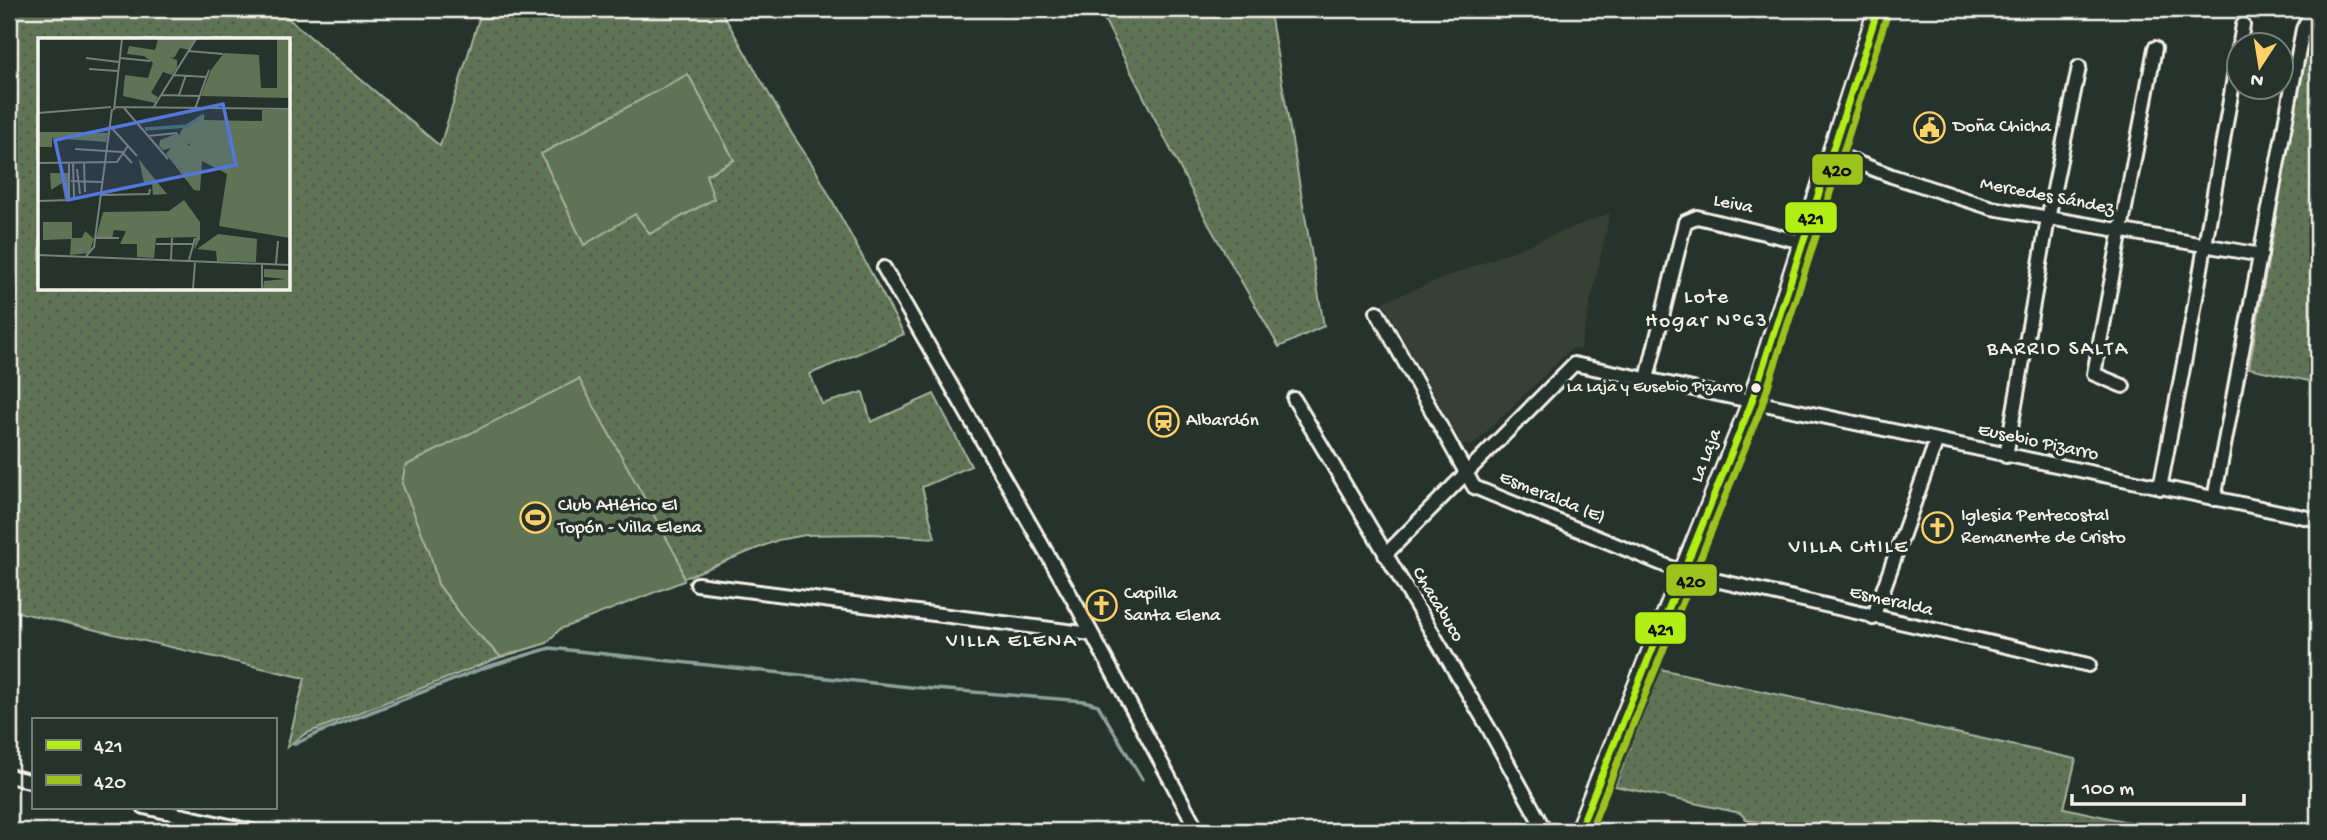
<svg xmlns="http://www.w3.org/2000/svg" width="2327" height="840" font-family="'Gochi Hand',sans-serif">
<defs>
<pattern id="grass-dots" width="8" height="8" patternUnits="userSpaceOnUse" patternTransform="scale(1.75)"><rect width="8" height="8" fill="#5f7355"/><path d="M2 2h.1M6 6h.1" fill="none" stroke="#535b4d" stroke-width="1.8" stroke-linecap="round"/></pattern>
</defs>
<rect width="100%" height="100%" fill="#26332d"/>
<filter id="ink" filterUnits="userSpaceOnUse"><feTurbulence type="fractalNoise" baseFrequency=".0143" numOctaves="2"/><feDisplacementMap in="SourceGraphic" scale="14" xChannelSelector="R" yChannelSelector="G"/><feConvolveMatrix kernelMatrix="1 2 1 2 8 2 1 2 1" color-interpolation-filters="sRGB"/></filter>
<g filter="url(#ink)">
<polygon fill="#384136" points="1610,213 1580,349 1572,348 1472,446 1462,445 1383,302"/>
<g fill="url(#grass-dots)" stroke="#aab29e" stroke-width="2" fill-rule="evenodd">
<path d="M9 9H277L440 146 482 9H720L792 134 814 167 904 334 810 374 822 404 863 392 871 422 934 394 971 466 922 487 935 538 872 534 806 535 778 540 684 578 431 546 438 584 469 625 501 657 305 734 287 747 305 678 9 610ZM40 40H289V289H40ZM688 75 734 160 706 175 650 233 635 214 616 224Z"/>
<polygon points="1099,9 1251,9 1270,13 1324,326 1279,347 1209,225"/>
<polygon points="2318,16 2318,383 2249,368 2307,45 2310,31"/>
<polygon points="1660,669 2076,759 2064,808 2169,831 1801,831 1747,820 1740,813 1615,786"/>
</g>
<g fill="#5f7355" stroke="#aab29e" stroke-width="2">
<polygon points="688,74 734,160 706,175 714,199 650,234 635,214 584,245 541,154"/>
<polygon points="579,379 679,561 684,581 560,629 547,643 501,657 469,625 438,584 429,550 402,484 405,466"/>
</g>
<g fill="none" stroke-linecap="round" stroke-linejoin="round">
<polyline stroke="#8ca19d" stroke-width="3.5" points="295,744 320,732 486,667 550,648 910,687 1084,701 1098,705 1142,779"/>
<defs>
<g id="street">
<polyline points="1832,153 1892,176 1992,208 2261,255"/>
<polyline points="884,268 1078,608 1198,831"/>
<polyline points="1377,312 1474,487 1684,573 2089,665"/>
<polyline points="1647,379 1685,222 1697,217 1802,242"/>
<polyline points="2123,386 2094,374 2155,48"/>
<polyline points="1294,399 1488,727 1545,831"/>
<polyline points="2006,456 2048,219 2079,67"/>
<polyline points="2160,488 2192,321 2243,25"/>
<polyline points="2214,499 2303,29 2313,9"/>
<polyline points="1385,555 1574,364 2318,520"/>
<polyline points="697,584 1091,634"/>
<polyline points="1873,618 1936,442"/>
<polyline points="9,776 33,782"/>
<polyline points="144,807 252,831"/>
</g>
<polyline id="secondary" points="1579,831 1751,404 1878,9"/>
</defs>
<use href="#street" stroke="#f4f1e8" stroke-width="18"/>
<use href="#secondary" stroke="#f4f1e8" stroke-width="23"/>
<use href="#street" stroke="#26332d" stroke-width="12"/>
<use href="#secondary" stroke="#26332d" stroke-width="18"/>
<defs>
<polyline id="bus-1" points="1579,831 1751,404 1878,9"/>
<polyline id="bus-2" points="1590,831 1761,408 1888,12"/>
</defs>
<use href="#bus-1" stroke="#26332d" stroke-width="12"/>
<use href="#bus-2" stroke="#26332d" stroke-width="12"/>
<use href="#bus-1" stroke="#b0ee14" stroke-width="7"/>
<use href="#bus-2" stroke="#9cc31c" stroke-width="7"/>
</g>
</g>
<defs>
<symbol id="civic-ring" viewBox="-11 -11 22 22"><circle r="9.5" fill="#26332d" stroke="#ffd166" stroke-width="1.5"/><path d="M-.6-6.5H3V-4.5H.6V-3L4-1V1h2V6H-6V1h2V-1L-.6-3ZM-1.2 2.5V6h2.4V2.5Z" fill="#ffd166"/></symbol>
<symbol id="station-ring" viewBox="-11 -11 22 22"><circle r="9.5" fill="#26332d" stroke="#ffd166" stroke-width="1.5"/><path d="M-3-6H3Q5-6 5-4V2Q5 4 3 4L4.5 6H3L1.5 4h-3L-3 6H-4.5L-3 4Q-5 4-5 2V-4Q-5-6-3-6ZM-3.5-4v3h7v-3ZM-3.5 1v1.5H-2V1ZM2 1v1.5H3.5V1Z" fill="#ffd166"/></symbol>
<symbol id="stadium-ring" viewBox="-11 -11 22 22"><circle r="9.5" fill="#26332d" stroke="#ffd166" stroke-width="1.5"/><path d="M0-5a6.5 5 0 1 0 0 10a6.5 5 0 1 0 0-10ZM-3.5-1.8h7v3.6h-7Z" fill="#ffd166"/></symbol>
<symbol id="church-ring" viewBox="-11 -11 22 22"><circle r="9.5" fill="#26332d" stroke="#ffd166" stroke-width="1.5"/><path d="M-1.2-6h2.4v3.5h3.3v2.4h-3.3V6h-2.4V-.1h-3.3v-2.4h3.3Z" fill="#ffd166"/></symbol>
</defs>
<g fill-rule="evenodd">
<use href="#civic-ring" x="1912" y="110" width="35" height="35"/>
<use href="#station-ring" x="1146" y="404" width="35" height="35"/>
<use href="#stadium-ring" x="518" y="500" width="35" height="35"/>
<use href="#church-ring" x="1920" y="510" width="35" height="35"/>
<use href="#church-ring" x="1084" y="588" width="35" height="35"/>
</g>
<circle fill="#f4f1e8" stroke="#26332d" stroke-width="2.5" cx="1756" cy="388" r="6"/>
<g text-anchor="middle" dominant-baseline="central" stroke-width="7" stroke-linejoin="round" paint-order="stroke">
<g font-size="17" fill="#f4f1e8" stroke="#26332d" text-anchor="end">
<text x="1743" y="388">La Laja y Eusebio Pizarro</text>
</g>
<g font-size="19" fill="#f4f1e8" stroke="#26332d" text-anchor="start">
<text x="1953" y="127">Doña Chicha</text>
<text x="1186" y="421">Albardón</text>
<text x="558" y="506">Club Atlético El<tspan x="558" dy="22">Topón - Villa Elena</tspan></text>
<text x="1961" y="516">Iglesia Pentecostal<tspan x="1961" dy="22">Remanente de Cristo</tspan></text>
<text x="1124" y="594">Capilla<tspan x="1124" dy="22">Santa Elena</tspan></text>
</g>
<g font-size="19" fill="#f4f1e8" stroke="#26332d">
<text transform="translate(2047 197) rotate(11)">Mercedes Sández</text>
<text transform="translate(1733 205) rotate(12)">Leiva</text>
<text transform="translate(2038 443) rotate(12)">Eusebio Pizarro</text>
<text transform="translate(1707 456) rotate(-69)">La Laja</text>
<text transform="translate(1552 498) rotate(22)">Esmeralda (E)</text>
<text transform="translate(1891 602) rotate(13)">Esmeralda</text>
<text transform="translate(1437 605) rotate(59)">Chacabuco</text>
</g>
<g font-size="21" letter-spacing="2" fill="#f4f1e8" stroke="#26332d">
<text x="1707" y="298">Lote<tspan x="1707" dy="24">Hogar Nº63</tspan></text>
<text x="2058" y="350">BARRIO SALTA</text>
<text x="1849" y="548">VILLA CHILE</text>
<text x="1012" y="642">VILLA ELENA</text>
</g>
</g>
<g transform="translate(38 38)">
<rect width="252" height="252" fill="#26332d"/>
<path d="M120 1H159L152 12 142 10 136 20 130 19 139 22V29L134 37 125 34 113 55 120 59 117 65 85 58 87 37 110 40 115 25 106 18 89 16 91 8 117 12ZM239 1H252V60L163 58 173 32 186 15 221 17 223 50H239ZM224 72H252V200L181 188 189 136 164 123 162 153 156 152 128 116 133 110 125 112 121 108 122 102 140 95 151 108 159 94 152 87 166 77V82L224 83ZM0 94H42L70 95 68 104 14 100V109H0ZM101 121 107 129 129 156 115 157 114 146 106 145ZM12 135H30L31 160 27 162 24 145 13 152ZM146 162 162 184V201L156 212 158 199 118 200 116 220 99 219V206H82L88 193 76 192 74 201 58 200 65 174 131 173ZM5 184H34V200H44L47 193 56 201 51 215 32 217 33 201 5 202ZM180 196 219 201 218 224 179 223 178 213 159 211ZM226 231 251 232 252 251H225L226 243 248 241 226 239Z" fill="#5f7355"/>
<path d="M142 97a9 9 0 1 1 18 0a9 9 0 1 1-18 0Z" fill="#5f7355"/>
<path fill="none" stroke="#476b6b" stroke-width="3.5" d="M107 91 149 88 166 77"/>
<path fill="none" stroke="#787f78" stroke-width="2" d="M150 13 185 16M48 20 81 24M82 20 112 23M51 31 80 33M135 37 169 39M123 57 161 58M141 57 148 37M76 69 252 71M86 70 130 121M115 70 158 1M157 71 171 32M76 72 84 1M0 75 73 69M72 88 99 118M110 98 139 95M37 111 84 114 94 125M35 124 36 159M46 124 47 154M0 125 79 124 90 108M39 131 42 156M33 143 64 144M63 157 111 156 112 151M0 163 31 162V125M57 200H81M118 206H156M0 217 252 227M48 218 56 209 74 71M133 222 134 200M151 222 157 200M238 226 240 203M155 251 157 224M224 251V226"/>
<path fill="#5377dc" fill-opacity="0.15" stroke="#5377dc" stroke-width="3.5" d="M185 66 198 127 30 162 17 102Z"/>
<rect width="252" height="252" fill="none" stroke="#f4f1e8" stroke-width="3.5"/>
</g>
<g stroke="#26332d" stroke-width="2.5">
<rect x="1811" y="153" width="53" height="33" rx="7" fill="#9cc31c"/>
<rect x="1784" y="201" width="54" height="33" rx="7" fill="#b0ee14"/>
<rect x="1665" y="563" width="53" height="34" rx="7" fill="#9cc31c"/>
<rect x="1634" y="611" width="53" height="34" rx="7" fill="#b0ee14"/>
</g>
<g font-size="19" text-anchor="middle" font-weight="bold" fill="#111">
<text x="1837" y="176">420</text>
<text x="1811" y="224">421</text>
<text x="1691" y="587">420</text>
<text x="1661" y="635">421</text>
</g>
<rect width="2327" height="840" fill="none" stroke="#26332d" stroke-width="35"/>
<rect x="18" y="18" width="2292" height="805" fill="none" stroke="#f4f1e8" stroke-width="2.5" filter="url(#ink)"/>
<rect x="32" y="718" width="245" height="91" fill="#26332d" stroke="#787f78" stroke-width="2"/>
<rect x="46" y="740" width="35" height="10" fill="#b0ee14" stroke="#787f78" stroke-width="2"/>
<text x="94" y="752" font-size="21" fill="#f4f1e8">421</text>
<rect x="46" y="775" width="35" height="10" fill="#9cc31c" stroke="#787f78" stroke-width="2"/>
<text x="94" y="788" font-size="21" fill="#f4f1e8">420</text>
<g transform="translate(2260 66) rotate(192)"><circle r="33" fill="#26332d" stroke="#787f78" stroke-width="2"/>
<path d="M0-5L12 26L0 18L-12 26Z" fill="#ffd166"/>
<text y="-10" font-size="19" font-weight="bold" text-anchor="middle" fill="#f4f1e8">N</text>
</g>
<path d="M2072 794v10h172v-10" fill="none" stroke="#f4f1e8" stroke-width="3.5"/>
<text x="2082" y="794" font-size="21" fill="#f4f1e8" stroke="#26332d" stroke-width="5" paint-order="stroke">100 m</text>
</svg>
